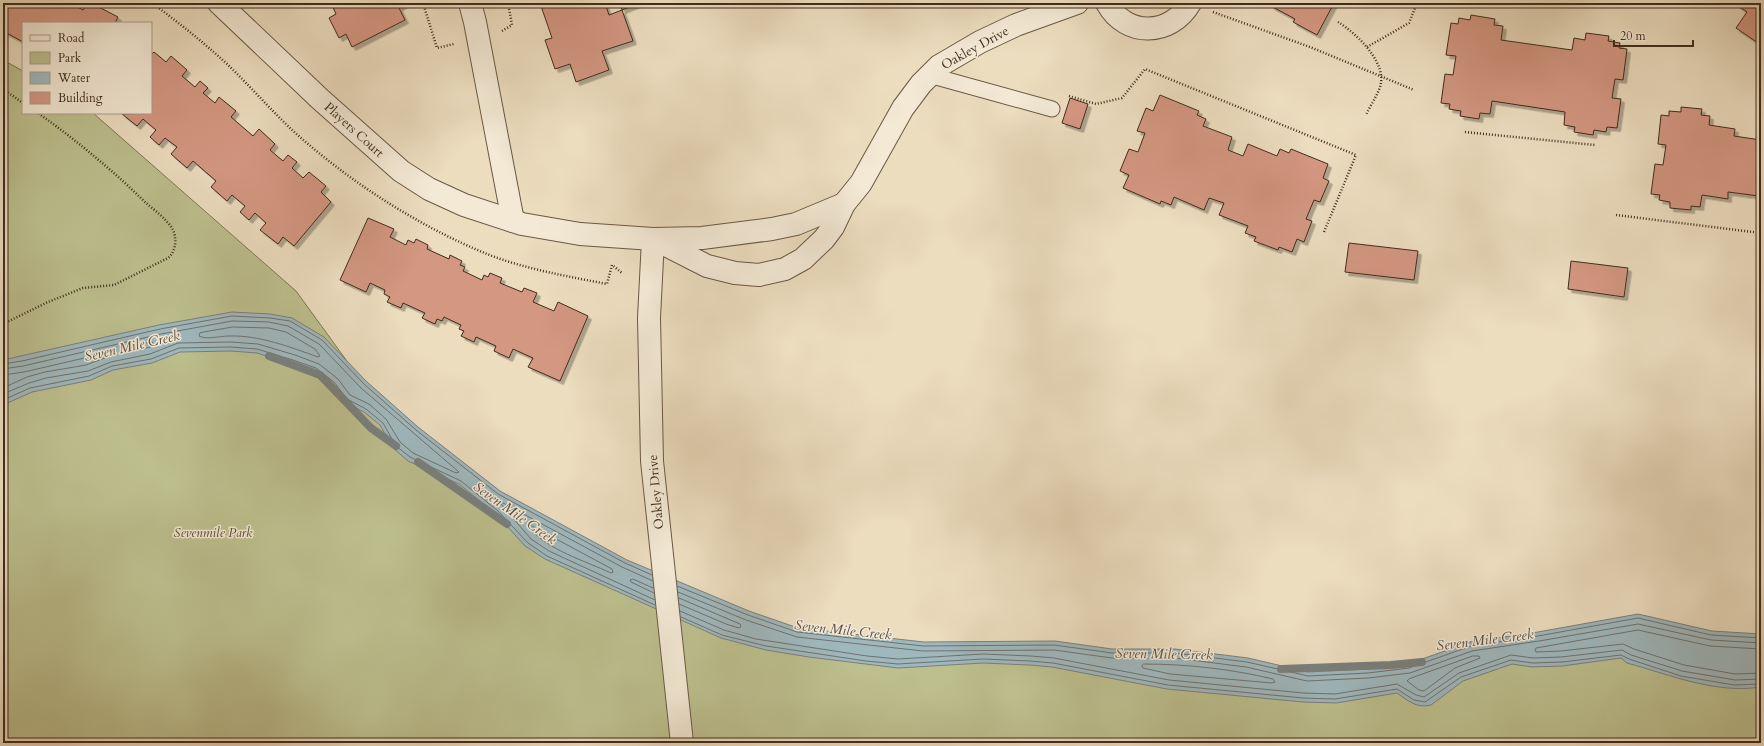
<svg xmlns="http://www.w3.org/2000/svg" width="1764" height="746" font-family="Cardo,serif">
<defs>
<filter id="shadow"><feDropShadow dx="3.5" dy="3.5" stdDeviation="0" flood-color="#0004"/></filter>
</defs>
<rect width="100%" height="100%" fill="#ecddbf"/>
<filter id="stains"><feTurbulence type="fractalNoise" baseFrequency=".005" numOctaves="4"/><feColorMatrix values="0 0 0 0 .2 0 0 0 0 .09 0 0 0 0 .02 0 0 0 .5 -.17"/></filter>
<radialGradient id="worn" r=".72"><stop offset=".6" stop-color="#630" stop-opacity="0"/><stop offset="1" stop-color="#630" stop-opacity=".3"/></radialGradient>
<polygon fill="#bdbf8e" stroke="#7e7656" points="3,60 23,71 23,113 93,113 296,291 389,419 570,553 784,646 1091,656 1283,686 1423,669 1761,647 1761,743 3,743"/>
<path fill="#9fb8be" stroke="#79807e" d="M232 312 270 314 292 318 324 337 366 381 418 427 500 491 627 560 749 611 798 628 924 642 1055 641 1112 649H1175L1248 658 1308 672 1368 669 1408 664 1470 642 1538 632 1638 614 1712 631 1761 634V687C1715 694 1671 675 1627 663L1621 658 1562 666 1532 667 1512 664 1463 681 1431 705C1417 709 1407 700 1397 693L1336 703 1303 702 1167 689 1052 667 1030 665 983 663 898 668 809 657 766 650 721 638 545 559 525 546 496 514 459 484 408 461 393 448 380 425 364 412 344 402 332 385 314 372 257 353 231 351 180 352 152 363 113 370 91 380 32 392 3 405V360L159 325Z"/>
<g fill="none" stroke-linecap="round" stroke-linejoin="round">
<g stroke="#70726e" stroke-width="1">
<path d="M233 327 269 328 286 332 315 349 320 356 318 357C290 347 259 335 229 336 220 336 206 340 199 336L200 333Z"/>
<polygon points="152,342 154,346 125,353 123,351 125,349"/>
<polyline points="3,364 22,361 160,329 232,316 270,318 290,321 322,340 364,384 416,430 498,494 625,563 652,575"/>
<polyline points="3,369 23,366 161,334 232,321 269,322 288,326 319,344 361,388 459,472 456,473 413,453 400,442 386,419 369,404 350,395 338,379 319,364 295,355 258,344 231,342 178,343 150,354 111,362 88,371 46,378 29,383 3,394"/>
<polyline points="3,375 24,372 106,353 108,354 107,357 86,365 45,372 27,377 3,388"/>
<polyline points="3,400 30,388 89,376 112,366 151,359 179,348 231,347 257,349 293,360 316,368 334,382 347,399 366,409 383,423 396,446 410,457 461,481 498,511 528,543 547,556 655,605"/>
<path d="M530 525 612 569 613 572 611 573C583 560 550 551 529 528Z"/>
<polyline points="653,581 622,567 503,503 500,503 531,539 549,551 655,600"/>
<polyline points="677,586 748,615 797,632 923,646 1054,645 1112,653 1175,653 1247,662 1308,676 1368,673 1409,668 1471,646 1538,636 1638,618 1711,635 1761,638"/>
<polyline points="653,588 633,579 630,580 631,582 654,593"/>
<polyline points="678,592 746,620 797,637 923,651 1054,650 1112,658 1175,658 1246,667 1307,681 1368,678 1410,673 1472,651 1539,641 1638,624 1711,640 1761,643"/>
<polyline points="679,598 740,624 741,627 739,628 726,624 679,604"/>
<polyline points="680,611 724,630 756,639 867,656 898,659 983,654 1031,656 1054,658 1169,680 1303,693 1335,694 1397,684 1416,695 1424,697 1459,673 1511,655 1533,658 1561,657 1622,650 1631,655 1682,671 1735,680 1761,679"/>
<polyline points="681,617 722,635 766,646 866,661 898,664 983,659 1030,661 1053,663 1168,685 1303,698 1335,699 1397,689 1414,700 1425,702 1461,677 1511,660 1533,663 1562,662 1621,655 1629,659 1681,676 1734,685 1761,684"/>
<polyline points="1761,649 1710,646 1638,630 1536,648 1535,650 1536,652 1561,651 1623,644 1634,649 1684,665 1735,674 1761,673"/>
<polygon points="1473,656 1479,656 1480,658 1455,668 1424,691 1419,690 1407,681 1409,679"/>
<path d="M1144 664C1187 664 1231 669 1273 679L1275 682 1272 683 1170 674 1143 668 1142 666Z"/>
</g>
<g stroke="#79807e" stroke-width="8">
<polyline points="269,356 320,375 371,428 396,446"/>
<polyline points="418,462 507,524"/>
<polyline points="1281,669 1391,665 1422,662"/>
</g>
</g>
<g fill="#d49782" stroke="#402c1d" filter="url(#shadow)">
<polygon points="3,3 70,3 83,10 87,3 91,3 118,17 115,23 23,23 23,42 5,32 3,37"/>
<polygon points="331,3 405,3 399,8 405,20 352,47 346,34 339,38 329,18 336,14"/>
<polygon points="540,3 605,3 609,15 622,10 633,41 602,51 609,70 576,82 570,64 555,69 545,40 552,38"/>
<polygon points="620,3 640,3 622,10"/>
<polygon points="1270,3 1334,3 1317,35 1293,22 1295,19 1271,6"/>
<polygon points="1734,3 1761,3 1761,45 1736,28 1747,12"/>
<polygon points="1471,15 1495,19 1494,25 1503,26 1501,40 1572,50 1574,38 1585,40 1586,33 1609,36 1608,41 1620,43 1619,48 1627,49 1623,80 1615,79 1612,98 1621,99 1617,128 1607,127 1606,132 1594,130 1593,135 1574,132 1575,127 1564,125 1565,112 1492,101 1490,114 1480,113 1479,119 1460,116 1461,111 1449,109 1450,104 1441,103 1445,74 1453,75 1456,56 1446,55 1451,23 1458,24 1459,18 1470,20"/>
<polygon points="154,52 166,62 171,56 187,70 182,76 195,87 200,81 208,88 203,93 215,103 219,97 236,111 231,117 253,136 259,129 275,144 270,150 283,161 288,155 297,162 292,168 303,178 309,172 326,186 321,192 331,202 294,246 283,237 278,244 260,230 266,223 255,213 249,220 240,212 245,206 232,195 227,201 211,187 216,181 193,161 187,168 171,154 177,147 165,138 159,145 150,137 156,130 143,119 137,126 122,114 151,113 151,55"/>
<polygon points="1160,95 1199,111 1197,115 1206,119 1203,126 1232,137 1228,150 1243,156 1248,144 1277,156 1280,149 1289,153 1291,149 1328,164 1323,178 1329,181 1320,202 1314,200 1306,219 1312,221 1304,242 1297,239 1292,252 1279,247 1278,250 1254,241 1256,237 1245,233 1248,226 1219,215 1224,203 1209,198 1204,210 1174,197 1171,205 1161,201 1160,204 1123,188 1129,175 1120,171 1129,149 1138,152 1145,133 1137,131 1146,108 1153,111"/>
<polygon points="1070,98 1088,104 1080,129 1062,123"/>
<polygon points="1681,107 1702,109 1701,115 1710,116 1709,125 1735,129 1734,136 1761,140 1761,205 1758,204 1759,196 1728,192 1728,199 1702,195 1700,207 1691,206 1691,210 1670,208 1670,202 1659,200 1660,195 1651,194 1655,164 1663,165 1666,145 1658,144 1661,115 1669,116 1669,111 1681,112"/>
<polygon points="368,218 394,229 390,237 406,245 408,240 414,243 416,239 428,245 427,249 449,259 450,255 462,261 460,265 465,267 463,271 482,280 484,275 488,277 490,273 502,278 500,283 522,292 524,288 537,293 533,302 554,311 558,302 588,316 560,381 528,367 533,358 513,349 509,358 494,351 496,346 476,337 474,342 461,336 464,331 459,329 461,325 444,317 442,321 437,319 435,324 422,318 425,313 403,303 401,308 387,302 390,297 384,294 385,290 370,283 366,292 340,280"/>
<polygon points="1349,243 1418,251 1414,280 1345,272"/>
<polygon points="1571,261 1628,268 1624,297 1568,289"/>
</g>
<g fill="none" stroke-linecap="round" stroke-linejoin="round">
<defs>
<polyline id="service" points="929,75 1052,109"/>
<g id="minor">
<polyline points="219,3 320,99 401,171 429,189 464,205 522,224 580,234 653,239 702,238 772,229 796,224 844,204"/>
<polyline points="470,3 475,22 513,221"/>
<path d="M1107 3C1126 38 1171 36 1190 3"/>
<polyline points="653,239 649,318 652,461 682,743"/>
<polyline points="656,240 707,266 735,273 759,275 785,269 803,259 824,239 833,227 844,204 861,183 903,108 921,84 939,66 980,42 1016,25 1077,3"/>
</g>
</defs>
<use href="#service" stroke="#6b5846" stroke-width="17"/>
<use href="#minor" stroke="#6b5846" stroke-width="24"/>
<g stroke="#402c1d" stroke-width="2.5" stroke-dasharray="1 2" stroke-linecap="butt">
<path d="M152 3C178 22 203 42 227 64 249 85 269 108 291 129 347 180 416 225 487 254 525 269 566 276 607 284L612 265 622 273"/>
<polyline points="423,3 437,48 454,44"/>
<polyline points="1213,12 1310,47 1414,90"/>
<path d="M1338 22C1356 33 1388 63 1380 87 1377 96 1370 106 1366 115"/>
<polyline points="502,31 512,25 508,3"/>
<polyline points="1367,47 1409,23 1417,3"/>
<polyline points="3,89 23,103"/>
<polyline points="1069,96 1096,104 1122,98 1145,69 1356,155 1324,232"/>
<polyline points="1465,132 1595,145"/>
<polyline points="1616,215 1761,233"/>
<path d="M3 324 48 302 83 288 114 285 168 258C176 251 177 240 173 230 167 219 154 210 145 202 111 169 76 140 38 113"/>
</g>
<use href="#service" stroke="#f3e9d5" stroke-width="15"/>
<use href="#minor" stroke="#f3e9d5" stroke-width="22"/>
</g>
<g text-anchor="middle" dominant-baseline="central" stroke-width="3" stroke-linejoin="round" paint-order="stroke">
<g font-size="13" fill="#402c1d" stroke="#f3e9d5">
<text transform="translate(975 48) rotate(-29)">Oakley Drive</text>
<text transform="translate(354 130) rotate(42)">Players Court</text>
<text transform="translate(656 492) rotate(-95)">Oakley Drive</text>
</g>
<g font-size="13" font-style="italic" fill="#594934" stroke="#f3e9d5">
<text x="213" y="533">Sevenmile Park</text>
</g>
<g font-size="14" font-style="italic" fill="#584f45" stroke="#f3e9d5">
<text transform="translate(132 346) rotate(-13)">Seven Mile Creek</text>
<text transform="translate(515 513) rotate(35)">Seven Mile Creek</text>
<text transform="translate(843 630) rotate(6)">Seven Mile Creek</text>
<text transform="translate(1485 640) rotate(-7)">Seven Mile Creek</text>
<text transform="translate(1164 654) rotate(1)">Seven Mile Creek</text>
</g>
</g>
<rect width="1764" height="746" fill="none" stroke="#ecddbf" stroke-width="16"/>
<rect x="4" y="4" width="1756" height="738" fill="none" stroke="#402c1d" stroke-width="2"/>
<rect x="8" y="8" width="1748" height="730" fill="none" stroke="#402c1d"/>
<rect x="22" y="22" width="130" height="92" fill="#f3e9d5" stroke="#ab9d8b"/>
<rect x="30" y="35" width="20" height="6" fill="#f3e9d5" stroke="#ab9d8b"/>
<text x="58" y="42" font-size="12" fill="#402c1d">Road</text>
<rect x="30" y="52" width="20" height="12" fill="#bdbf8e" stroke="#ab9d8b"/>
<text x="58" y="62" font-size="12" fill="#402c1d">Park</text>
<rect x="30" y="72" width="20" height="12" fill="#9fb8be" stroke="#ab9d8b"/>
<text x="58" y="82" font-size="12" fill="#402c1d">Water</text>
<rect x="30" y="92" width="20" height="12" fill="#d49782" stroke="#ab9d8b"/>
<text x="58" y="102" font-size="12" fill="#402c1d">Building</text>
<path d="M1614 40v6h79v-6" fill="none" stroke="#402c1d" stroke-width="2"/>
<text x="1620" y="40" font-size="12" fill="#402c1d" stroke="#f3e9d5" stroke-width="3" paint-order="stroke">20 m</text>
<rect width="100%" height="100%" filter="url(#stains)"/>
<rect width="100%" height="100%" fill="url(#worn)"/>
</svg>
